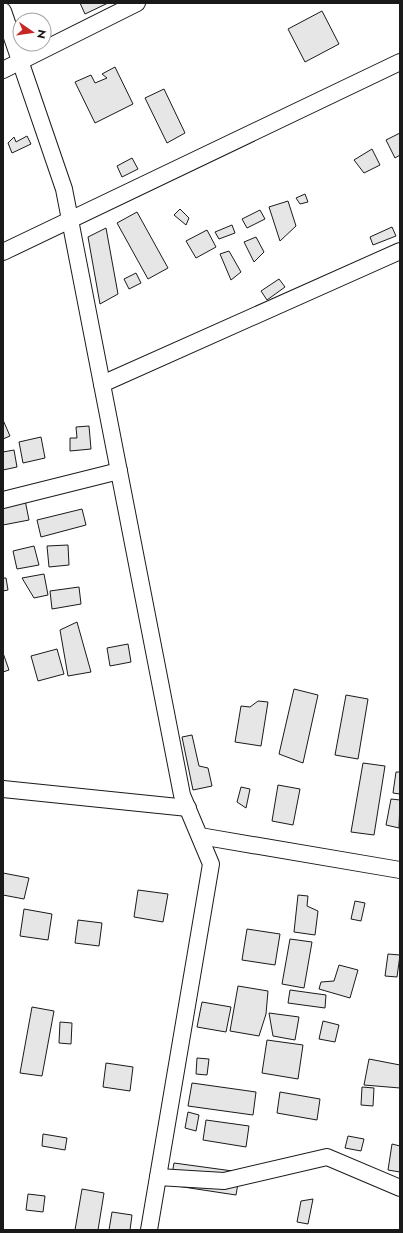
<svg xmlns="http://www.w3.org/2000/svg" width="403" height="1233" font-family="Jost,sans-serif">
<rect width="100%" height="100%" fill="#fff"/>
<g fill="#e6e6e6" stroke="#1a1a1a">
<polygon points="80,3 108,3 85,14"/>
<polygon points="322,11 339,44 305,62 288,29"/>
<polygon points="115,67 133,104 95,123 75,82 91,75 95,83 107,78 102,74"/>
<polygon points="164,89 185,133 167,143 145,98"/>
<polygon points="400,133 400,155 395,158 386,140"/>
<polygon points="27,136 31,144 12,153 8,143 14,137 16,142"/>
<polygon points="372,149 380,165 364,173 354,160"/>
<polygon points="132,158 138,169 122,177 117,166"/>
<polygon points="305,194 308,202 300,204 296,198"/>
<polygon points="288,201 296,226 280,241 269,207"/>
<polygon points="180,209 189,218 186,225 174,215"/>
<polygon points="260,210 265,219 247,228 242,219"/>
<polygon points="137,212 168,268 148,279 117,223"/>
<polygon points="232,225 235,233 219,239 215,232"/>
<polygon points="392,227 396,236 373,245 370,237"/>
<polygon points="106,228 118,294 100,304 88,237"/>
<polygon points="207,230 216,247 196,258 186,241"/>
<polygon points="256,237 264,252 254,262 244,242"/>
<polygon points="229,251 241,272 231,280 220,254"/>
<polygon points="136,273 141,283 129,289 124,279"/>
<polygon points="279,279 285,287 267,300 261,291"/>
<polygon points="3,420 10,436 3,439"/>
<polygon points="89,426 91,449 70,451 70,438 77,438 76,427"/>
<polygon points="41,437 45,458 23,463 19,442"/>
<polygon points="14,450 17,467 3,470 3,452"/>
<polygon points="24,495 29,520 3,525 3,500"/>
<polygon points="82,509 86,525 41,537 37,520"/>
<polygon points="68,545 69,565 49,567 47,546"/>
<polygon points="34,546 39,565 17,569 13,551"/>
<polygon points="44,574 48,595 34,598 22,578"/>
<polygon points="3,578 6,578 8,590 3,591"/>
<polygon points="79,587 81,604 52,609 50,591"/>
<polygon points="77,622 91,672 68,676 60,630"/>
<polygon points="128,644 131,662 110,666 107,648"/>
<polygon points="57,649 64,674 38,681 31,656"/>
<polygon points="3,653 9,670 3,672"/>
<polygon points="294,689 318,695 303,763 279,754"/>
<polygon points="346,695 368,699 358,759 335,755"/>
<polygon points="258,701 268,702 261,746 235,742 241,706 250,707"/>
<polygon points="192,735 199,766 208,768 212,786 193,790 182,737"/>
<polygon points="363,763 385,766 374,835 351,832"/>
<polygon points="396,772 400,772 400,794 393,793"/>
<polygon points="278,785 300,789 293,825 272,821"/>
<polygon points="241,787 250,789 246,808 237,802"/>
<polygon points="391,799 400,800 399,828 386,825"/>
<polygon points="3,873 29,878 24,899 3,895"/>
<polygon points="138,890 168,894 163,922 134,917"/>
<polygon points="298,895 308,896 307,906 318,911 315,935 294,932"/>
<polygon points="355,901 365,903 361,921 351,919"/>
<polygon points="24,909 52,914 48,940 20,936"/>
<polygon points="78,920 102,923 99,946 75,943"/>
<polygon points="247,929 280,934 275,965 242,960"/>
<polygon points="290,939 312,942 304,988 282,984"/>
<polygon points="388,954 400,955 397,977 385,976"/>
<polygon points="339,965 358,970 350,998 319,989 321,982 334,981"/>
<polygon points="238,986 268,991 266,1014 259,1036 230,1031"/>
<polygon points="290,990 326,995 325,1008 288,1003"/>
<polygon points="202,1002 231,1007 226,1032 197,1027"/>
<polygon points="32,1007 54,1011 42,1076 20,1073"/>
<polygon points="269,1013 299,1017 295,1040 273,1036"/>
<polygon points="323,1021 339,1025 335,1042 319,1039"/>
<polygon points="60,1022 72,1023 71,1044 59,1043"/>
<polygon points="267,1040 303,1045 298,1079 262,1073"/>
<polygon points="197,1058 209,1059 207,1075 196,1074"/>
<polygon points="369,1059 400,1065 400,1088 364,1085"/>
<polygon points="106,1063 133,1067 130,1091 103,1087"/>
<polygon points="192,1083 256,1092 253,1115 188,1106"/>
<polygon points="362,1087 374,1088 373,1106 361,1105"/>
<polygon points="280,1092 320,1099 317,1120 277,1113"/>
<polygon points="188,1112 199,1115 196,1131 185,1128"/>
<polygon points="206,1120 249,1126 246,1147 203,1140"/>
<polygon points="43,1134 67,1138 65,1150 42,1146"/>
<polygon points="348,1136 364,1139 361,1151 345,1148"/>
<polygon points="392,1144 400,1146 400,1172 388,1170"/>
<polygon points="174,1163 240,1172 236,1195 170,1185"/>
<polygon points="82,1189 104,1193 98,1230 75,1230"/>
<polygon points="28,1194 45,1196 43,1212 26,1210"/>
<polygon points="313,1199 308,1224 297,1222 301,1201"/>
<polygon points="112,1212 132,1215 130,1230 109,1230"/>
</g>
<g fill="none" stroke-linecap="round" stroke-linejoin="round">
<defs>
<g id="street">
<polyline points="3,11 64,189 182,795 211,864 149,1230"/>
<polyline points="3,70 137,3"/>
<polyline points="3,252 400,62"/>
<polyline points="102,384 400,251"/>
<polyline points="3,500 119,471"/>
<polyline points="3,789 188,808"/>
<polyline points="200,836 400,870"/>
<polyline points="158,1177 224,1181 327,1157 400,1188"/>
</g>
</defs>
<use href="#street" stroke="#1a1a1a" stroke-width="18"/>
<use href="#street" stroke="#fff" stroke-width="16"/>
</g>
<rect width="403" height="1233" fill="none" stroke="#1a1a1a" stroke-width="8"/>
<g transform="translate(32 32) rotate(103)"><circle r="19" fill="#ffffff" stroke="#a3a3a3"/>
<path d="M0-3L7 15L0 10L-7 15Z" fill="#c62828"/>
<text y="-6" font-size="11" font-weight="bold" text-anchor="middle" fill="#1a1a1a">N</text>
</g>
</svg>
